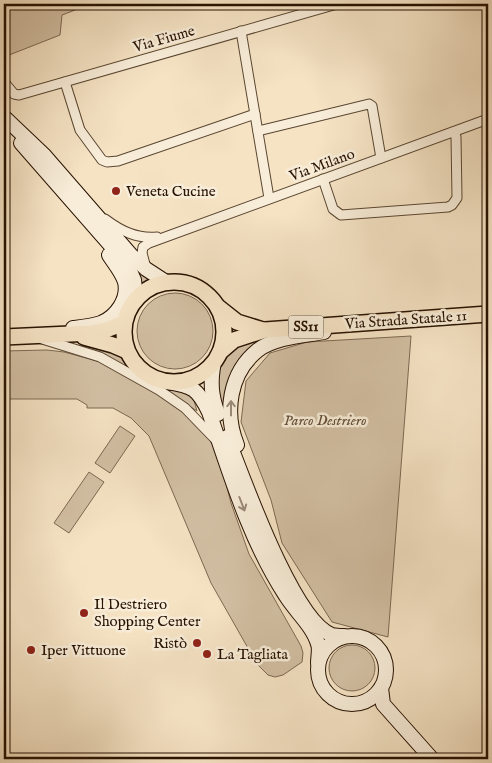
<svg xmlns="http://www.w3.org/2000/svg" width="492" height="763" font-family="'IM FELL English',serif">
<rect width="100%" height="100%" fill="#f5e3c4"/>
<filter id="stains"><feTurbulence type="fractalNoise" baseFrequency=".004" numOctaves="4"/><feColorMatrix values="0 0 0 0 .2 0 0 0 0 .09 0 0 0 0 .02 0 0 0 .5 -.17"/></filter>
<radialGradient id="worn" r=".72"><stop offset=".6" stop-color="#630" stop-opacity="0"/><stop offset="1" stop-color="#630" stop-opacity=".3"/></radialGradient>
<g fill="#d2bfa3" stroke="#7c6852">
<polygon points="4,4 88,4 88,5 62,15 60,35 4,57"/>
<polygon points="131,260 143,274 154,283 143,289 139,276"/>
<circle cx="175" cy="331" r="38"/>
<polygon points="411,336 388,637 332,622 282,543 271,500 241,422 246,381 270,353 307,342"/>
<path d="M272 337 263 342 226 409 221 411C220 401 217 390 217 380 216 347 245 340 272 337Z"/>
<polygon points="73,345 102,349 116,354 128,360 149,378 167,384 193,397 197,411 161,387"/>
<polygon points="47,350 64,352 101,362 163,396 179,407 206,435 215,448 220,460 231,503 249,554 301,646 303,653 302,662 283,675 275,677 268,675 257,664 211,583 149,436 131,418 113,408 87,408 87,405 77,399 4,399 4,351"/>
<polygon points="120,426 135,436 110,473 95,463"/>
<polygon points="89,472 104,482 69,533 54,523"/>
<circle cx="352" cy="668" r="23"/>
</g>
<g fill="none" stroke-linecap="round" stroke-linejoin="round">
<defs>
<g id="street">
<polyline points="241,31 269,198"/>
<polyline points="4,82 14,94 19,95 337,4"/>
<polyline points="65,82 80,130 102,160 107,162 118,161 255,114"/>
<polyline points="258,131 369,104 372,106 381,158"/>
<polyline points="323,179 333,209 341,215 448,207 452,205 457,198 456,137 454,132"/>
<path d="M105 219C121 231 137 239 157 237"/>
<polyline points="146,268 142,253 143,247 149,243 488,119"/>
<polyline points="42,339 100,357 159,390 185,408 216,440"/>
</g>
<g id="secondary">
<polyline points="4,117 44,155 131,255 146,269 166,282"/>
<polyline points="21,143 127,264 134,280 136,298"/>
<path d="M73 328C82 327 92 326 101 323 116 317 129 299 125 282 122 272 114 263 109 255"/>
<path d="M214 362C210 381 211 396 218 414"/>
<path d="M168 382C193 386 198 389 209 412 230 474 250 541 286 596 295 611 313 626 318 644 320 649 318 657 318 663"/>
<path d="M227 437C243 477 293 621 332 635 336 636 340 636 344 636"/>
<path d="M237 445C224 413 229 373 258 350 276 337 302 336 324 332"/>
<circle cx="352" cy="670" r="34"/>
<polyline points="381,688 383,704 432,759"/>
</g>
<g id="primary">
<circle cx="174" cy="332" r="50"/>
<polyline points="218,307 237,322 263,330"/>
<polyline points="4,337 92,333 106,330 124,323"/>
<polyline points="84,337 113,345 127,351"/>
<polyline points="220,352 234,340 265,330 488,314"/>
</g>
</defs>
<use href="#street" stroke="#5a4631" stroke-width="11"/>
<use href="#secondary" stroke="#271100" stroke-width="16"/>
<use href="#primary" stroke="#271100" stroke-width="18"/>
<use href="#street" stroke="#f8edd9" stroke-width="9"/>
<use href="#secondary" stroke="#f8edd9" stroke-width="14"/>
<use href="#primary" stroke="#f5e3c4" stroke-width="15"/>
</g>
<defs><path id="oneway-shaft" d="M-6 0H5M1.5-3L5.5 0L1.5 3" fill="none" stroke-width="1.6" stroke-linecap="round" stroke-linejoin="round" transform="scale(1.25)"/></defs>
<g stroke="#9a8a77">
<use href="#oneway-shaft" transform="translate(231 408) rotate(-90)"/>
<use href="#oneway-shaft" transform="translate(242 504) rotate(69)"/>
</g>
<g fill="#8f2418" stroke="#f8edd9" stroke-width="2">
<circle cx="116" cy="191" r="5"/>
<circle cx="84" cy="613" r="5"/>
<circle cx="197" cy="643" r="5"/>
<circle cx="31" cy="650" r="5"/>
<circle cx="207" cy="654" r="5"/>
</g>
<g text-anchor="middle" dominant-baseline="central" stroke-width="5" stroke-linejoin="round" paint-order="stroke">
<rect fill="#f8edd9" stroke="#665341" stroke-width="1" x="288.5" y="315.5" width="35" height="23" rx="4"/>
<g font-size="14" font-weight="bold" fill="#271100">
<text x="306" y="327">SS11</text>
</g>
<g font-size="15" fill="#271100" stroke="#f8edd9">
<text transform="translate(164 39) rotate(-16)">Via Fiume</text>
<text transform="translate(322 165) rotate(-20)">Via Milano</text>
<text transform="translate(406 320) rotate(-4)">Via Strada Statale 11</text>
</g>
<g font-size="15" fill="#271100" stroke="#f8edd9" text-anchor="start">
<text x="126" y="191">Veneta Cucine</text>
<text x="94" y="604">Il Destriero<tspan x="94" dy="17">Shopping Center</tspan></text>
<text x="187" y="643" text-anchor="end">Ristò</text>
<text x="41" y="650">Iper Vittuone</text>
<text x="217" y="654">La Tagliata</text>
</g>
<g font-size="15" font-style="italic" fill="#634e39" stroke="#f8edd9">
<text x="325" y="420">Parco Destriero</text>
</g>
</g>
<rect width="492" height="763" fill="none" stroke="#f5e3c4" stroke-width="20"/>
<rect x="5" y="5" width="482" height="753" fill="none" stroke="#271100" stroke-width="2.5"/>
<rect x="10" y="10" width="472" height="743" fill="none" stroke="#271100"/>
<rect width="100%" height="100%" filter="url(#stains)"/>
<rect width="100%" height="100%" fill="url(#worn)"/>
</svg>
